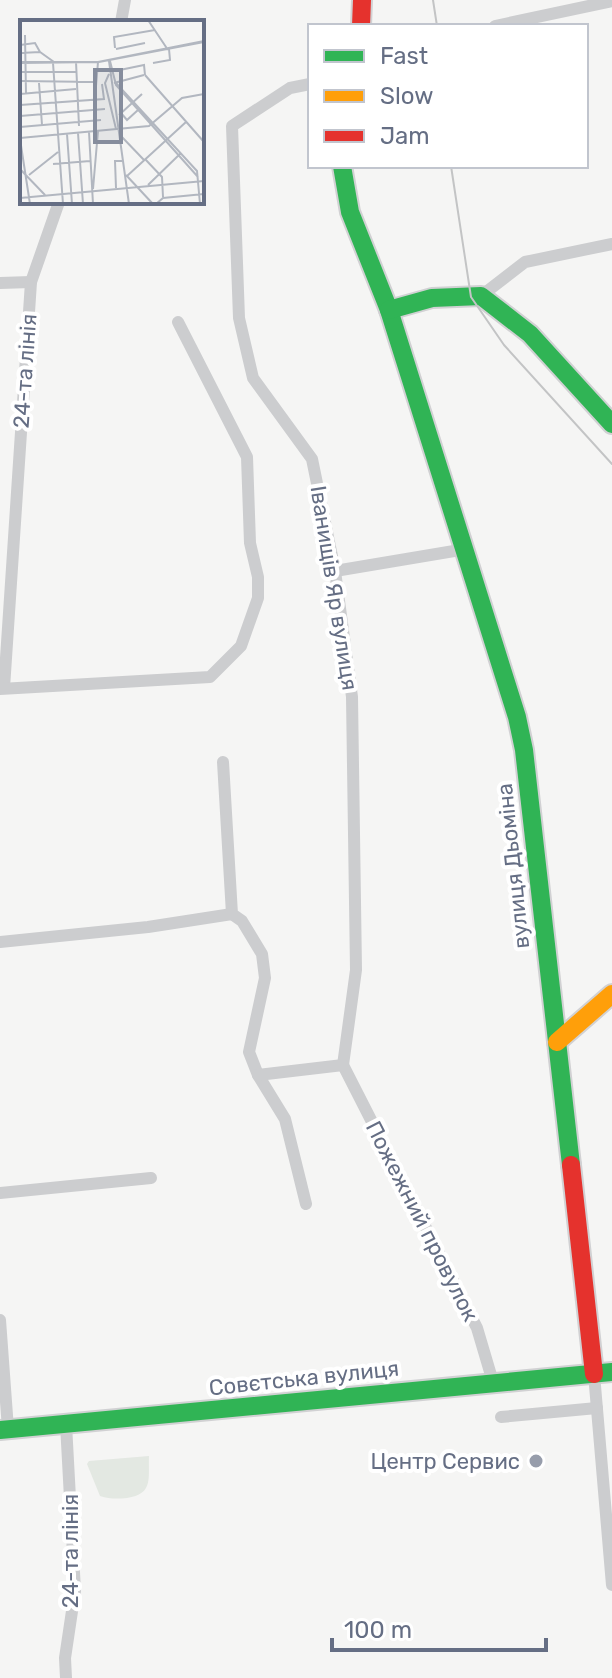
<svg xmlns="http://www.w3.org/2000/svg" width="612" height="1678" font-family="Rubik,sans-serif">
<rect width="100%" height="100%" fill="#f5f5f4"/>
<path fill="#e3e8e2" d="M149 1456C148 1478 154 1494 127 1498 117 1499 109 1499 100 1496L87 1464 89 1461Z"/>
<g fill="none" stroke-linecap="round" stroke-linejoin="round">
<defs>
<g id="fast">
<polyline points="342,166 350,212 389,310 517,717 524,750 571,1165"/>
<polyline points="389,310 432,298 481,296 530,334 612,424"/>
<polyline points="0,1430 612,1372"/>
</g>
<polyline id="slow" points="557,1042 612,994"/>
<g id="jam">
<polyline points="361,26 362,0"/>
<polyline points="571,1165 594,1374"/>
</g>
</defs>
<use href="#fast" stroke="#d1d1d3" stroke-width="22"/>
<use href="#slow" stroke="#d1d1d3" stroke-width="22"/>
<use href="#jam" stroke="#d1d1d3" stroke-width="22"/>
<g stroke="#cccdcf" stroke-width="12">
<polyline points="121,22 125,0"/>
<polyline points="495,26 612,1"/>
<polyline points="310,84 290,88 232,126 239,318 253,378 312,459 335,571 352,697 356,970 343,1065"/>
<polyline points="0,283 31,282"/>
<polyline points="481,296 525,262 612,244"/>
<polyline points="335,571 466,549"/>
<polyline points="4,688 31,282 59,202"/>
<polyline points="0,689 210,677 241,646 258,598 258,577 250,543 247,457 178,322"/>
<polyline points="223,762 232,914 242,921 262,954 265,978 249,1052 258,1075 285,1119 306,1204"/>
<polyline points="0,942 148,927 232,914"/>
<polyline points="343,1065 477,1328 493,1382"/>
<polyline points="258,1075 343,1065"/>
<polyline points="0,1193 151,1178"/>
<polyline points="0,1320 8,1429"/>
<polyline points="594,1374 612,1585"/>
<polyline points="501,1417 597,1408"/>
<polyline points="66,1678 65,1658 75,1591 66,1424"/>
</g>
<use href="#fast" stroke="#30b455" stroke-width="18"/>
<use href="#slow" stroke="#ff9f0a" stroke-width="18"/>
<use href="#jam" stroke="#e5322d" stroke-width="18"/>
<g stroke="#c3c4c5" stroke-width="2">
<polyline points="433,0 437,26"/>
<polyline points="451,166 471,297 504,345 612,464"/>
</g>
</g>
<circle fill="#979dab" stroke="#fff" stroke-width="3" cx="536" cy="1461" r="8"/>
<g text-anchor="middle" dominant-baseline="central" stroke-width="8" stroke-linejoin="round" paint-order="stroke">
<g font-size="22" fill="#656e84" stroke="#fff">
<text transform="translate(25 371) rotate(-86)">24-та лінія</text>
<text transform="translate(334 588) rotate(81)">Іванищів Яр вулиця</text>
<text transform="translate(513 866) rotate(-96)">вулиця Дьоміна</text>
<text transform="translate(422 1221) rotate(63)">Пожежний провулок</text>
<text transform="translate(304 1378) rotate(-6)">Совєтська вулиця</text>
<text transform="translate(70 1551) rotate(-90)">24-та лінія</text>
</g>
<g font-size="22" fill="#656e84" stroke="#fff" text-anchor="end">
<text x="520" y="1461">Центр Сервис</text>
</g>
</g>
<g transform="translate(20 20)">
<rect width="184" height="184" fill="#f5f5f4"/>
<path fill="none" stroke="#b2b7c0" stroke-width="2" d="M128 0 148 30M5 15 6 74M0 25 15 23 20 32M95 28 94 17 135 10M96 29 125 23M0 33 20 32 34 42M89 41 109 184M90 41 96 65 178 157M0 42H79L184 22M56 42 59 106M0 43 78 42 184 21M33 43 43 184M133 43 150 40 149 29M95 51 124 45 125 55M0 52H56M89 54 85 63 96 109M125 55 184 122M0 61 76 62M95 62 177 151 180 184M19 63 22 105M94 63 124 55M0 74 56 69M75 78 78 42M74 79 75 111M0 85 84 79 82 64M101 93 107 100 118 90M99 95 122 74M0 96 85 89M0 107 81 100M69 112 73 184M58 113 63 184M47 114 52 184M101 116 124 140M0 118 129 106 162 78 184 74M0 119 10 184M125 139 142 157 143 177M33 144 70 141M0 149 25 175M9 155 38 132M106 155 133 184M107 156 166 102M128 165 161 133M96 168 95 141H102M73 169 78 111M0 178 184 161M136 184 143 178 184 174"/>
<path fill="#868d9d" fill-opacity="0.15" stroke="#868d9d" stroke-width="4" d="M75 50H101V122H75Z"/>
<rect width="184" height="184" fill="none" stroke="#656e84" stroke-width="4"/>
</g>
<rect x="308" y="24" width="280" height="144" fill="#ffffff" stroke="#c1c5ce" stroke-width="2"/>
<rect x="324" y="50" width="40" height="12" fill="#30b455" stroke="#c1c5ce" stroke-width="2"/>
<text x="380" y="64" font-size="24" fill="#656e84">Fast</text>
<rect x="324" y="90" width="40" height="12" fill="#ff9f0a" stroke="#c1c5ce" stroke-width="2"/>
<text x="380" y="104" font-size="24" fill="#656e84">Slow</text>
<rect x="324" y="130" width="40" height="12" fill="#e5322d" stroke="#c1c5ce" stroke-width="2"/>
<text x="380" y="144" font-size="24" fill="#656e84">Jam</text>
<path d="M332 1638v12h214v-12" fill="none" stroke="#656e84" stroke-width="4"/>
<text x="344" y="1638" font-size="24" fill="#656e84" stroke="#ffffff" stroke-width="6" paint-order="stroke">100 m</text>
</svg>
